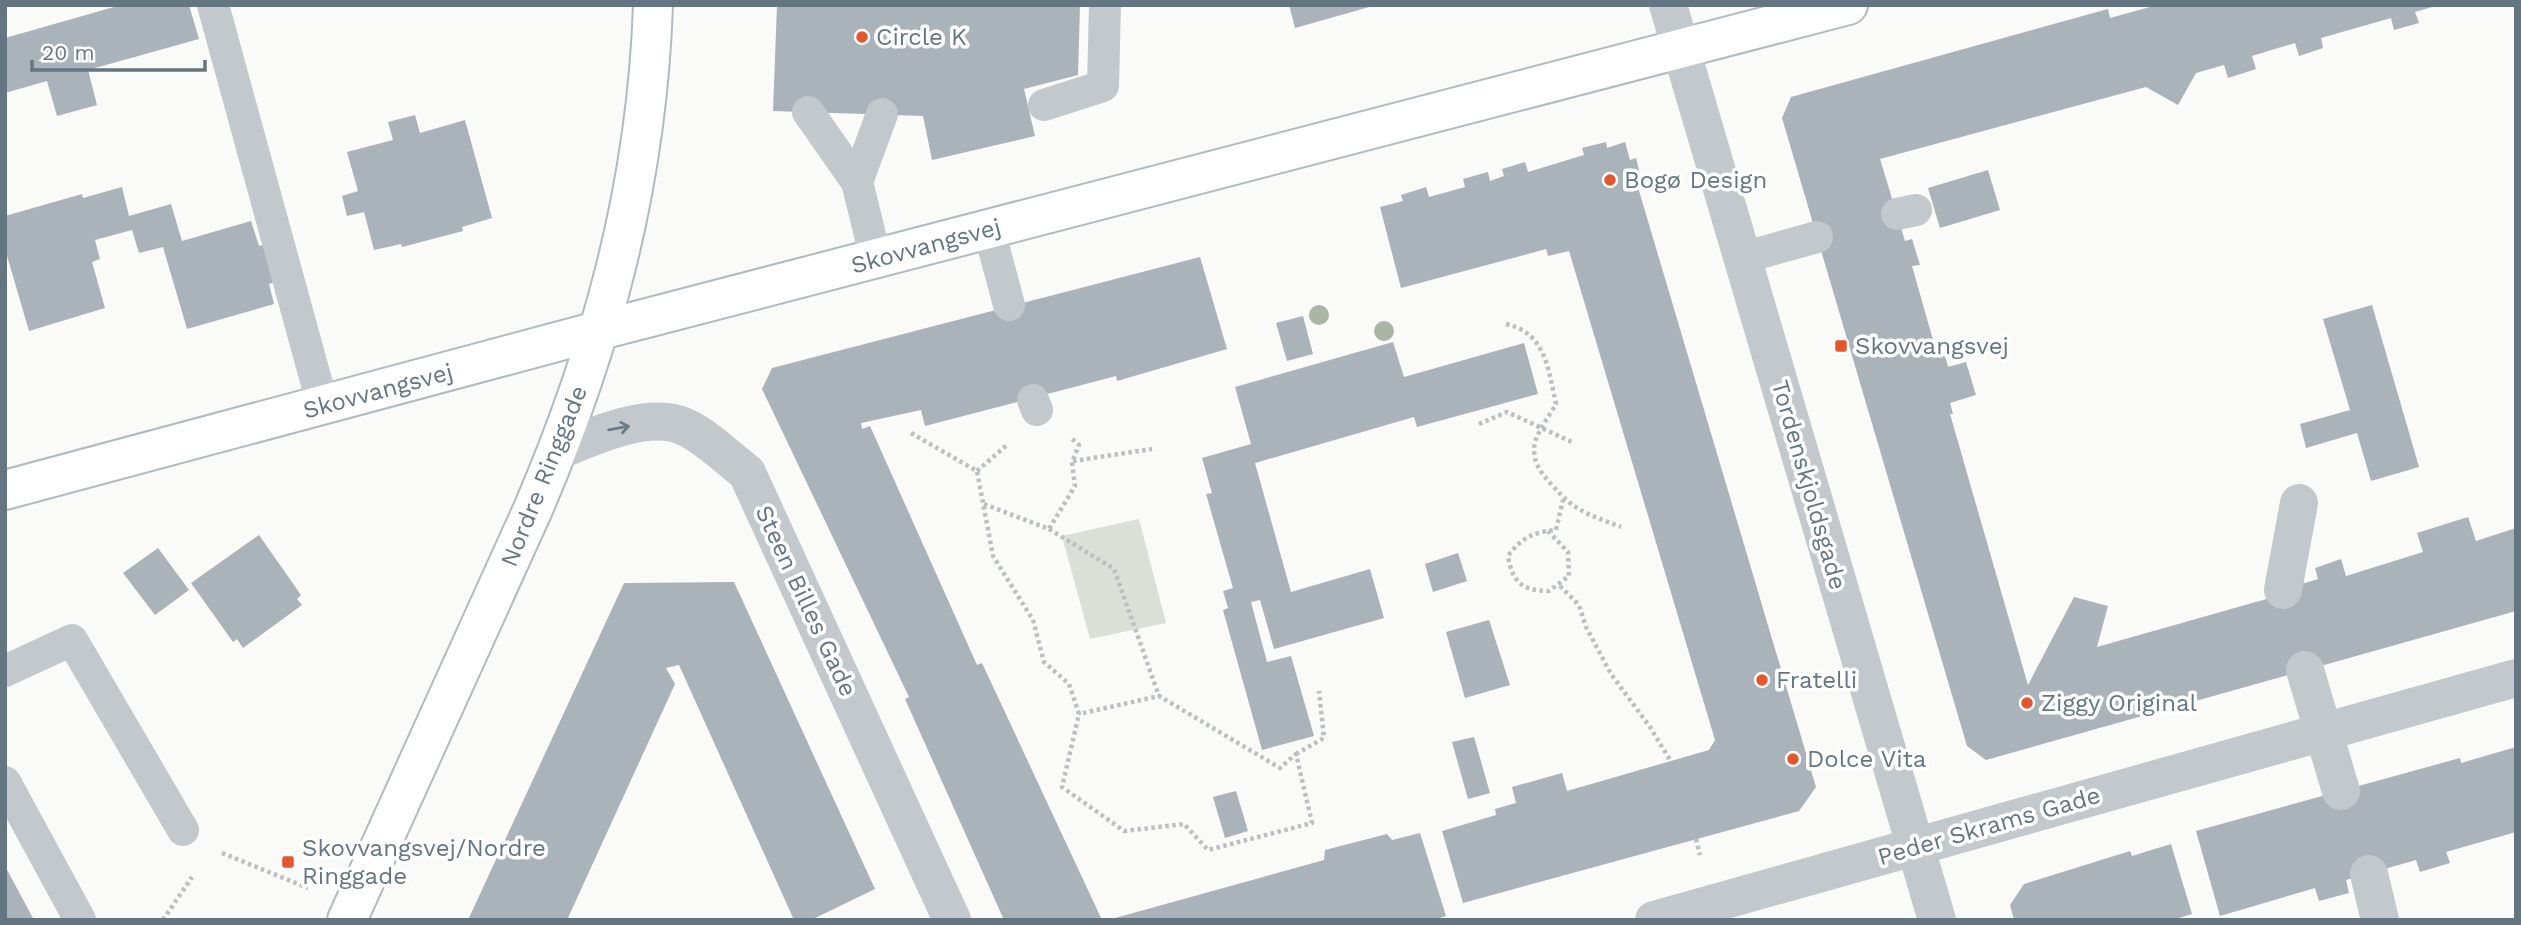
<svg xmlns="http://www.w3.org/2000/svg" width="2521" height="925" font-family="'Work Sans',sans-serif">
<rect width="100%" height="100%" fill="#fafaf8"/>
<polygon fill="#dadfd7" points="1139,519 1166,623 1090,639 1062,536"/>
<g fill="#aab3b9">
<polygon points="121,5 189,5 199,39 88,70 97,105 57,116 47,81 5,93 5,38"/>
<polygon points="777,5 1080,5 1078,75 1024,89 1035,136 932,160 923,116 773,111"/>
<polygon points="1289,5 1373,5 1373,6 1295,28"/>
<polygon points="2157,5 2436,6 2415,12 2419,23 2394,30 2391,18 2321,38 2323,48 2299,56 2295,43 2252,56 2256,69 2228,78 2224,65 2196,73 2178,105 2146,87 1880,159 1905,241 1912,239 1920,265 1912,266 1935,347 1942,344 1948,367 1966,362 1976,395 1950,403 1953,414 1950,414 2028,685 2074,597 2108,606 2097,647 2270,598 2269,594 2318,579 2315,568 2341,559 2346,576 2423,552 2417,533 2468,517 2476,541 2516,528 2516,611 1986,760 1967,746 1782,118 1791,97 2108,9 2110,18"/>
<polygon points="415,115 420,133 465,120 492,218 462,227 463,231 402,247 401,244 374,250 364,212 347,216 342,196 358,191 347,152 393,140 388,122"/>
<polygon points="1606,142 1607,148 1625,142 1630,160 1636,158 1642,182 1637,184 1816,787 1799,811 1463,903 1442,831 1496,815 1495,809 1516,803 1512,787 1562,773 1567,791 1709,750 1715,740 1569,251 1548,256 1546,249 1401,288 1380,207 1403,201 1401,195 1426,187 1429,197 1465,187 1463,179 1488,172 1490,181 1504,176 1502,169 1525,162 1528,172 1584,155 1582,148"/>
<polygon points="1988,170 2000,210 1940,228 1928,188"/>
<polygon points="122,187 129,216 171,204 182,241 251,221 259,246 270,243 281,280 269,284 274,304 187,329 163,247 139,253 132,230 95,240 100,259 92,262 105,308 29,331 5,249 5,216 82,194 83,198"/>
<polygon points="1200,257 1227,349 1117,381 1116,376 925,426 921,410 861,423 862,429 870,426 977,665 982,663 1102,920 1004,920 905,699 909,697 762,389 772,368"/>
<polygon points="2372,305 2419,467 2371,481 2357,433 2306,448 2300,424 2350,410 2323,319"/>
<polygon points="1303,316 1313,354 1287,361 1276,323"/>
<polygon points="1393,342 1404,377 1524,343 1538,394 1417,427 1414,417 1255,463 1291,592 1370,569 1384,618 1274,649 1260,600 1251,602 1267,662 1291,656 1314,736 1262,750 1223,610 1228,608 1223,591 1233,588 1206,494 1212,493 1202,458 1251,444 1235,387"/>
<polygon points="259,535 301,595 297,599 302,605 243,648 237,639 233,642 191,583"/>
<polygon points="158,548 189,590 155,615 123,573"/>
<polygon points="1458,553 1467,581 1433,592 1425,564"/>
<polygon points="734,582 875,889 811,920 794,920 679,665 666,668 675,684 567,920 468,920 624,583"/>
<polygon points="1489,620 1510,685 1465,698 1446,632"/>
<polygon points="1474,737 1490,793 1468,799 1452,742"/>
<polygon points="2516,747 2516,832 2446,852 2450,863 2420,872 2416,860 2346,880 2349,893 2319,901 2315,888 2220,916 2196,831 2460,758 2461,763"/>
<polygon points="1236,791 1248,831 1225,838 1213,797"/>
<polygon points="1420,833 1446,916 1434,920 1108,920 1324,860 1325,850 1387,834 1392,840"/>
<polygon points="2171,844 2192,914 2172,920 2014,920 2010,905 2024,884 2130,851 2132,856"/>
<polygon points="5,866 34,920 5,920"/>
</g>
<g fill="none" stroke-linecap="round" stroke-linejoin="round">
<defs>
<g id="secondary">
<polyline points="5,490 601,330 1848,5"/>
<path d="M347 920 533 509C603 346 647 183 653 5"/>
</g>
</defs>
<use href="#secondary" stroke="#b3babf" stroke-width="42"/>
<g stroke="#bbbfc2" stroke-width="4.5" stroke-dasharray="3.5 3.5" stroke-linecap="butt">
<path d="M1506 324C1546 333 1548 369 1556 404 1550 415 1539 429 1535 442 1531 461 1541 473 1552 485 1575 512 1588 514 1621 527"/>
<polyline points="1479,424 1507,412 1574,443"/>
<polyline points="911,433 977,471 993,556 1033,620 1044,662 1069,684 1079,714 1062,787 1124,831 1184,824 1208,850 1312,823 1296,754 1280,768 1159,696 1079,714"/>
<polyline points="1073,461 1152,449"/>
<polyline points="977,471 1008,444"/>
<polyline points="984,504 1049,529 1075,486 1072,462 1079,445 1071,438"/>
<polyline points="1049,529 1114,569 1159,696"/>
<path d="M1548 531 1568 552 1569 576 1549 591C1523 591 1512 582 1508 556 1521 538 1533 532 1556 530L1563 500"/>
<polyline points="1560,586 1579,605 1586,627 1611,674 1650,727 1670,760"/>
<polyline points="1296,754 1324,738 1319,691"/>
<polyline points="1696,839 1700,855"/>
<polyline points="222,853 308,888"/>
<polyline points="163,920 192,877"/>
</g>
<g stroke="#c3c8cc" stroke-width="32">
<polyline points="213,5 323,406"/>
<polyline points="1044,105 1103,86 1105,5"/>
<polyline points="808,112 857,182"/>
<polyline points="1897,214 1916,210"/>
<polyline points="989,230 1009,305"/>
<polyline points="1742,258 1817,237"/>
<polyline points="876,259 857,182 882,114"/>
<polyline points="1033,400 1037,410"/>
<polyline points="5,671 72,640 183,830"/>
<polyline points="5,782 80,920"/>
</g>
<g stroke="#c3c8cc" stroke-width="38">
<polyline points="1668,5 1937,920"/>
<path d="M558 451C591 437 649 410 685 427 707 437 728 458 747 473L952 920"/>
<polyline points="2283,590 2299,503"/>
<polyline points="2305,670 2341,791"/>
<polyline points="2369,874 2380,920"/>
<polyline points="1654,920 2516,678"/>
</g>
<use href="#secondary" stroke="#fff" stroke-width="38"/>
</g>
<g fill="#aab4a7">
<circle cx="1319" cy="315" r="10"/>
<circle cx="1384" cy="331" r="10"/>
</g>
<defs><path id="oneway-shaft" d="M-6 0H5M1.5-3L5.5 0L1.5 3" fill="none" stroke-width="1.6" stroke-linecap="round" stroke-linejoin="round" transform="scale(1.75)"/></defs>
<use stroke="#6a7a87" href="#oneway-shaft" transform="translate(619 428) rotate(-10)"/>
<g fill="#e4572e" stroke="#fff" stroke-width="2.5">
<circle cx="862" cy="37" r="7"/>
<circle cx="1610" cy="180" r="7"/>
<rect x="1834" y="339" width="14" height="14" rx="3.5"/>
<circle cx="1762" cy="680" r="7"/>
<circle cx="2027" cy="703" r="7"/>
<circle cx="1793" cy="759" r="7"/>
<rect x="281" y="855" width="14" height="14" rx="3.5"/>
</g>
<g text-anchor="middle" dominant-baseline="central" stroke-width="7" stroke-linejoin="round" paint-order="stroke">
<g font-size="24" fill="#657683" stroke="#fff" text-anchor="start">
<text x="876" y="37">Circle K</text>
<text x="1624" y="180">Bogø Design</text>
<text x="1855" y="346">Skovvangsvej</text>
<text x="1776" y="680">Fratelli</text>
<text x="2041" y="703">Ziggy Original</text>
<text x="1807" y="759">Dolce Vita</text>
<text x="302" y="848">Skovvangsvej/Nordre<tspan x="302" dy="28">Ringgade</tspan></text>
</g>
<g font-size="24" fill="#657683" stroke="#fff">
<text transform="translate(926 246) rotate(-15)">Skovvangsvej</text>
<text transform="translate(378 391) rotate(-15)">Skovvangsvej</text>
<text transform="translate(544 476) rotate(-68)">Nordre Ringgade</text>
<text transform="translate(1809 485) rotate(74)">Tordenskjoldsgade</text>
<text transform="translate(806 601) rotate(65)">Steen Billes Gade</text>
<text transform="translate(1989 826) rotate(-16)">Peder Skrams Gade</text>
</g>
</g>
<rect width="2521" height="925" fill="none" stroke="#657683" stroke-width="14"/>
<path d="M32 60v10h173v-10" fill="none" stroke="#657683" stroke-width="3.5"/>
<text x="42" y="60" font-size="21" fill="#657683" stroke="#ffffff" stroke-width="5" paint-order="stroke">20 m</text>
</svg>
